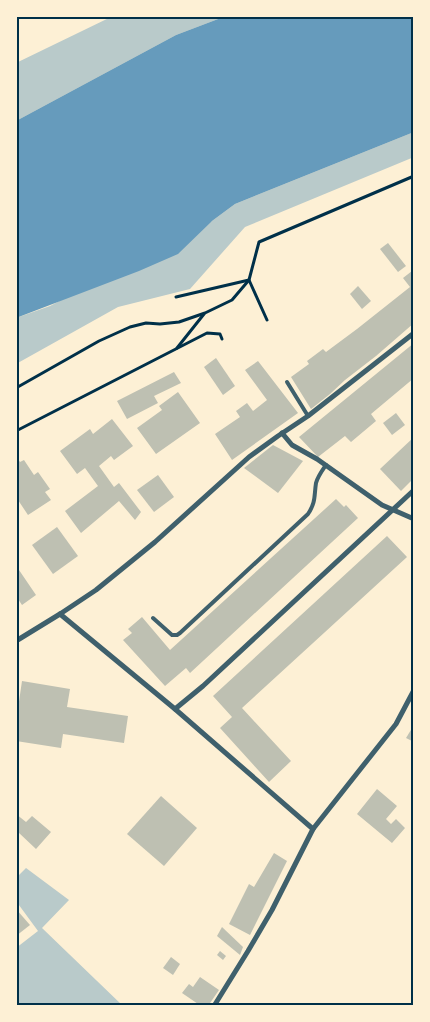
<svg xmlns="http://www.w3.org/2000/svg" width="430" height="1022" font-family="Mulish,sans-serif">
<rect width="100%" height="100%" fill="#fdf0d5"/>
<g fill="#b9caca">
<polygon points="113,16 226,16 176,35 16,121 16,63"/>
<polygon points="414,132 414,157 245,227 190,289 118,307 16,364 16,318 50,306 212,221 235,204"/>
<polygon points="26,868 69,900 42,928 123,1006 16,1006 16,948 38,931 16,901 16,878"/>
</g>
<polygon fill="#669bbc" points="226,16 414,16 414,132 235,204 212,221 178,254 139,271 16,318 16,121 176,35"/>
<g fill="#bec0b2">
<polygon points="388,243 406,266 398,272 380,249"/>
<polygon points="412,271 414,273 414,323 376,356 345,380 330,394 311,409 291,377 309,364 307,361 323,349 326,352 357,329 410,287 403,278"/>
<polygon points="358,286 371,301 362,309 350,294"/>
<polygon points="414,343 414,378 371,414 376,421 351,442 345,436 318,457 299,437"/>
<polygon points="216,358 235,386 223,395 204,367"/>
<polygon points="258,361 298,413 232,460 215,434 240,417 236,411 247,403 253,411 267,400 245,370"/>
<polygon points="174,372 181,383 154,396 158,403 127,419 117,401"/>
<polygon points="178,392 200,423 156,454 137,428 162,410 159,406"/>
<polygon points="396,413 405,425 392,435 383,423"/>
<polygon points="112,419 133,446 114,460 111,456 99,466 114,487 119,483 141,512 135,520 119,501 81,533 65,511 98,486 85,468 77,474 60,451 90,429 93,434"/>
<polygon points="414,437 414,478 401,491 380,469"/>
<polygon points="273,445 303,461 278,493 244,468"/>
<polygon points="16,456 20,462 24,460 34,475 38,472 50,489 45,492 51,500 28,515 16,497"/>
<polygon points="158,475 174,497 154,512 137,490"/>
<polygon points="336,499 344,507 346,505 358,518 190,673 186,668 165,686 123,640 132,633 128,629 142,617 170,650"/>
<polygon points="57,527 78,556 53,574 32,545"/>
<polygon points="387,536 407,557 242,708 291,761 269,782 220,728 232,717 213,696"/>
<polygon points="19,570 36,595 22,605 18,599 16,600 16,571"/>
<polygon points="22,681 70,689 67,707 128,716 124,743 63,734 61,748 16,741 16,722"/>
<polygon points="414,725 414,742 406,738"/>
<polygon points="377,789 397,806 386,819 391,824 396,819 405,828 392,843 357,814"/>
<polygon points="161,796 197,828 164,866 127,834"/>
<polygon points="16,814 26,822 32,816 51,832 36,849 18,832 16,834"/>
<polygon points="274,853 287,861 250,935 229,924 249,884 254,887"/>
<polygon points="16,909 30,925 16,936"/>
<polygon points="222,927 243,947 240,955 217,936"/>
<polygon points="220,951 226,956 223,960 217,955"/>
<polygon points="171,957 180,964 173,975 163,968"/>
<polygon points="200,977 219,990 208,1006 201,1006 182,993 189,984 193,987"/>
</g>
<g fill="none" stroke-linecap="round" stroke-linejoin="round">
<g stroke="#003049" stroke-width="3">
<polyline points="176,297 249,280 267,320"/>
<polyline points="177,348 204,314"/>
<polyline points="16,388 99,341 130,327 146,323 160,324 179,322 205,313 232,300 249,280 259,242 414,176"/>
<polyline points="16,431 207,333 220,334 222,339"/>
</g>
<g stroke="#3f606c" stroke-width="4">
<polyline points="287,382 308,416"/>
<path d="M153 618 172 635H177L180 633 308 514C316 502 314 496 316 483 318 476 322 471 326 465"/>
</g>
<g stroke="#3f606c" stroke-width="5">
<polyline points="282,433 292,445 317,459 382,505 414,519"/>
<polyline points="60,614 175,709 313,829"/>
<polyline points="16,641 60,614 96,590 155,542 249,457 278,436 308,416 414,333"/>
<polyline points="175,709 203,686 414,490"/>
<polyline points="214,1006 248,951 272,910 313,829 396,724 414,690"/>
</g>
</g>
<rect width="430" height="1022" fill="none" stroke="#fdf0d5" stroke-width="35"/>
<rect x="18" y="18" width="394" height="986" fill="none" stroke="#003049" stroke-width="2"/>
</svg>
